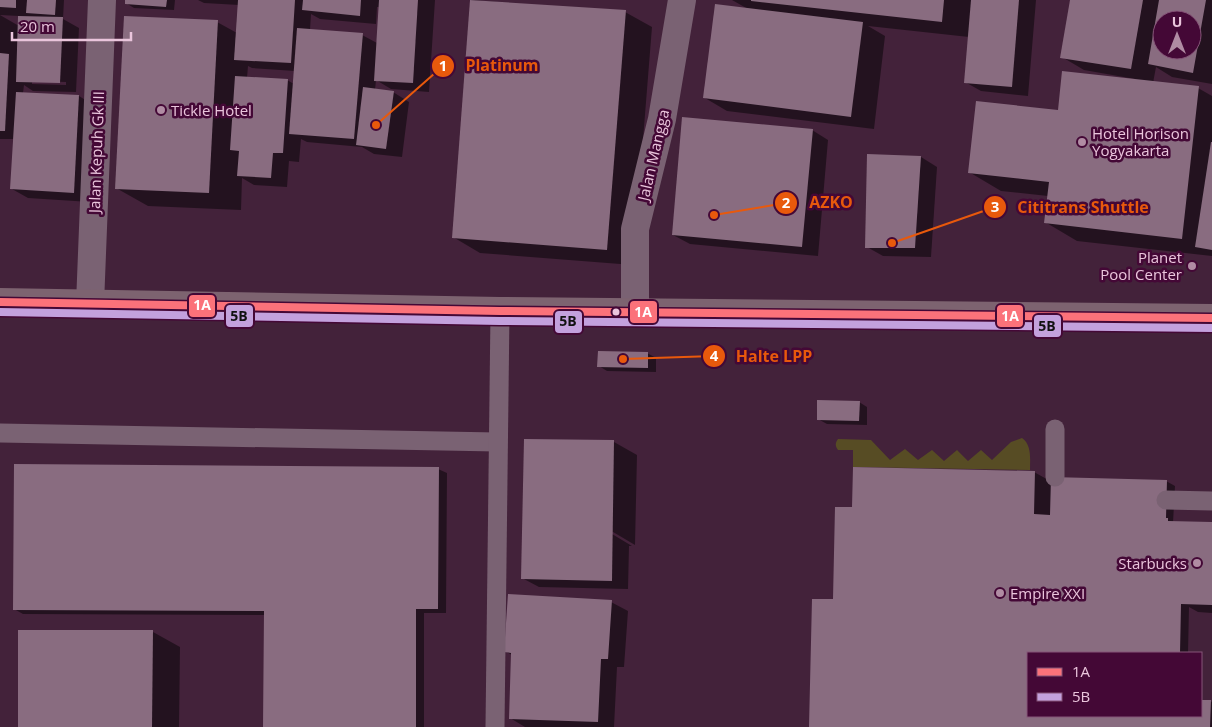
<svg xmlns="http://www.w3.org/2000/svg" width="1212" height="727" font-family="'Open Sans',sans-serif">
<rect width="100%" height="100%" fill="#43223a"/>
<path fill="#574c24" d="M1022 438C1032 445 1030 459 1030 470L853 467V450H838C835 446 835 443 838 439L871 440 890 460 905 449 918 460 932 450 944 461 957 450 968 461 981 450 992 460 1011 442Z"/>
<g fill="#0007" fill-rule="evenodd">
<path d="M0 0H64L63 19 79 28 76 92 33 91 24 85 23 93 79 96 95 106 90 202 28 198 12 189 14 139H0ZM0 15 19 16V26ZM32 81 66 82V85L32 84Z"/>
<polygon points="126,0 175,0 174,10 134,8 126,3"/>
<path d="M198 0H435L429 92 391 89 376 80 375 90 393 92 409 102 402 157 374 154 362 147 307 142 301 139 299 162 289 161 287 187 254 185 242 178 241 210 148 206 116 188 217 22 237 33 239 5 204 3ZM377 7H380L377 43 362 35 310 30 311 14 320 19 376 24ZM248 66 252 68 295 71 294 84 287 80 247 78Z"/>
<polygon points="471,0 625,12 652,27 633,265 480,253 453,237"/>
<polygon points="732,0 1036,0 1028,96 981,91 965,82 969,37 868,26 885,36 874,129 727,111 705,98 748,9"/>
<path d="M1071 0H1212V84L1172 77 1156 67 1153 83 1198 88 1212 96V256L1077 241 1045 222 1048 196 1001 191 969 172 1059 111 1135 81V79L1084 70 1062 57ZM1162 20H1192V50H1162Z"/>
<polygon points="812,130 828,140 818,256 690,244 673,235"/>
<polygon points="921,157 937,167 931,257 883,256 867,247"/>
<polygon points="647,353 656,358 656,372 607,371 599,366"/>
<polygon points="859,402 867,407 867,425 827,424 818,419"/>
<polygon points="525,440 614,442 637,455 635,545 608,529 607,531 632,546 629,546 628,589 539,587 522,578"/>
<polygon points="438,469 447,473 446,613 424,613 424,727 265,727 265,615 23,614 14,609"/>
<polygon points="1034,472 1052,482 1166,481 1175,486 1173,523 1212,523 1212,613 1198,612 1189,607 1188,653 1028,653 1028,716 1201,716 1201,701 1210,701 1212,702 1212,727 810,727 854,509"/>
<polygon points="611,602 628,611 624,667 617,667 614,727 525,727 510,718 512,655 505,651"/>
<polygon points="153,632 180,647 179,727 19,727"/>
</g>
<g fill="#896c80" fill-rule="evenodd">
<polygon points="0,0 16,0 16,8 0,7"/>
<polygon points="27,0 56,0 55,15 26,13"/>
<polygon points="125,0 167,0 166,7 125,4"/>
<polygon points="238,0 295,0 291,63 234,60"/>
<polygon points="303,0 361,0 360,16 302,10"/>
<polygon points="379,0 418,0 413,83 374,81"/>
<polygon points="470,0 626,10 607,250 452,238"/>
<polygon points="751,0 944,0 942,22 751,1"/>
<polygon points="971,0 1019,0 1012,87 964,83"/>
<polygon points="1070,0 1143,0 1131,69 1060,58"/>
<path d="M1159 0H1206L1193 73 1148 64ZM1162 20H1192V50H1162Z"/>
<polygon points="715,4 863,22 851,117 703,98"/>
<polygon points="18,16 63,17 60,83 16,82"/>
<polygon points="124,16 218,20 209,193 115,189"/>
<polygon points="297,28 363,33 354,139 289,134"/>
<polygon points="0,53 9,54 5,131 0,131"/>
<polygon points="1062,71 1199,86 1182,239 1044,223 1049,182 968,173 976,101 1058,110"/>
<polygon points="235,76 288,79 283,153 273,153 271,178 237,176 239,151 230,150"/>
<polygon points="363,87 394,91 386,149 356,145"/>
<polygon points="16,92 79,95 74,193 10,189"/>
<polygon points="682,117 813,129 802,247 672,235"/>
<polygon points="1211,142 1212,142 1212,250 1195,247"/>
<polygon points="867,154 921,156 915,248 865,248"/>
<polygon points="598,351 648,352 648,368 597,367"/>
<polygon points="817,400 860,401 859,421 817,420"/>
<polygon points="524,439 614,440 612,581 521,579"/>
<polygon points="14,464 439,467 438,609 416,609 416,727 263,727 264,611 13,610"/>
<polygon points="853,467 1035,471 1034,514 1050,515 1051,477 1167,480 1166,518 1168,518 1168,521 1212,522 1212,605 1181,604 1180,653 1028,653 1028,716 1201,716 1201,700 1211,700 1210,727 809,727 812,599 833,599 835,507 852,507"/>
<polygon points="508,594 612,600 608,659 601,659 598,722 509,719 511,653 504,652"/>
<polygon points="18,630 153,630 152,727 18,727"/>
</g>
<g fill="none" stroke-linecap="round" stroke-linejoin="round">
<g stroke="#7a6273" stroke-width="19">
<polyline points="1055,429 1055,477"/>
<polyline points="0,433 497,442"/>
<polyline points="1166,500 1212,501"/>
<polyline points="495,727 500,311"/>
</g>
<g stroke="#7a6273" stroke-width="28">
<polyline points="90,304 102,0"/>
<polyline points="635,311 635,229 662,119 682,0"/>
</g>
<polyline stroke="#7d6370" stroke-width="28" points="0,302 500,311 1212,318"/>
<defs>
<polyline id="bus-1" points="0,302 500,311 1212,318"/>
<polyline id="bus-2" points="0,312 500,321 1212,328"/>
</defs>
<use href="#bus-1" stroke="#440836" stroke-width="11"/>
<use href="#bus-2" stroke="#440836" stroke-width="11"/>
<use href="#bus-1" stroke="#fb727a" stroke-width="8"/>
<use href="#bus-2" stroke="#c3a1dd" stroke-width="8"/>
</g>
<g fill="#b08ca3" stroke="#440836" stroke-width="2">
<circle cx="161" cy="110" r="5"/>
<circle cx="1082" cy="142" r="5"/>
<circle cx="1192" cy="266" r="5"/>
<circle cx="1197" cy="563" r="5"/>
<circle cx="1000" cy="593" r="5"/>
</g>
<circle fill="#eac5dc" stroke="#440836" stroke-width="2" cx="616" cy="312" r="4.5"/>
<g text-anchor="middle" dominant-baseline="central" stroke-width="5" stroke-linejoin="round" paint-order="stroke">
<g font-size="15" fill="#eac5dc" stroke="#440836" text-anchor="start">
<text x="171" y="110">Tickle Hotel</text>
<text x="1092" y="133">Hotel Horison<tspan x="1092" dy="17">Yogyakarta</tspan></text>
<text x="1182" y="257" text-anchor="end">Planet<tspan x="1182" dy="17">Pool Center</tspan></text>
<text x="1187" y="563" text-anchor="end">Starbucks</text>
<text x="1010" y="593">Empire XXI</text>
</g>
<g font-size="15" fill="#eac5dc" stroke="#440836">
<text transform="translate(96 152) rotate(-88)">Jalan Kepuh Gk III</text>
<text transform="translate(653 155) rotate(-77)">Jalan Mangga</text>
</g>
</g>
<path fill="none" stroke="#e8590c" stroke-width="2" d="M376 125L443 66M714 215L786 203M892 243L995 207M623 359L714 356"/>
<g fill="#e8590c" stroke="#440836" stroke-width="2">
<circle cx="376" cy="125" r="5"/>
<circle cx="714" cy="215" r="5"/>
<circle cx="892" cy="243" r="5"/>
<circle cx="623" cy="359" r="5"/>
<circle cx="443" cy="66" r="12"/>
<circle cx="786" cy="203" r="12"/>
<circle cx="995" cy="207" r="12"/>
<circle cx="714" cy="356" r="12"/>
</g>
<g font-size="15" text-anchor="middle" font-weight="bold" fill="#fff">
<text x="443" y="71">1</text>
<text x="786" y="208">2</text>
<text x="995" y="212">3</text>
<text x="714" y="361">4</text>
</g>
<g font-size="16" text-anchor="middle" font-weight="bold" fill="#e8590c" stroke="#440836" stroke-width="5" stroke-linejoin="round" paint-order="stroke">
<text x="502" y="71">Platinum</text>
<text x="831" y="208">AZKO</text>
<text x="1083" y="213">Cititrans Shuttle</text>
<text x="774" y="362">Halte LPP</text>
</g>
<g stroke="#440836" stroke-width="2">
<rect x="188" y="294" width="28" height="24" rx="5" fill="#fb727a"/>
<rect x="629" y="300" width="29" height="24" rx="5" fill="#fb727a"/>
<rect x="996" y="304" width="28" height="24" rx="5" fill="#fb727a"/>
<rect x="225" y="304" width="29" height="24" rx="5" fill="#c3a1dd"/>
<rect x="554" y="310" width="29" height="24" rx="5" fill="#c3a1dd"/>
<rect x="1033" y="314" width="29" height="24" rx="5" fill="#c3a1dd"/>
</g>
<g font-size="14" text-anchor="middle" font-weight="bold" fill="#fff">
<text x="202" y="310">1A</text>
<text x="643" y="317">1A</text>
<text x="1010" y="321">1A</text>
</g>
<g font-size="14" text-anchor="middle" font-weight="bold" fill="#111">
<text x="239" y="321">5B</text>
<text x="568" y="326">5B</text>
<text x="1047" y="331">5B</text>
</g>
<rect x="1027" y="652" width="175" height="65" fill="#440836" stroke="#865478"/>
<rect x="1037" y="668" width="25" height="8" fill="#fb727a" stroke="#865478"/>
<text x="1072" y="677" font-size="15" fill="#eac5dc">1A</text>
<rect x="1037" y="693" width="25" height="8" fill="#c3a1dd" stroke="#865478"/>
<text x="1072" y="702" font-size="15" fill="#eac5dc">5B</text>
<g transform="translate(1177 35)"><circle r="24" fill="#440836" stroke="#865478"/>
<path d="M0-4L9 19L0 12L-9 19Z" fill="#b08ca3"/>
<text y="-8" font-size="14" font-weight="bold" text-anchor="middle" fill="#eac5dc">U</text>
</g>
<path d="M12 32v8h119v-8" fill="none" stroke="#eac5dc" stroke-width="2.5"/>
<text x="20" y="32" font-size="15" fill="#eac5dc" stroke="#440836" stroke-width="4" paint-order="stroke">20 m</text>
</svg>
